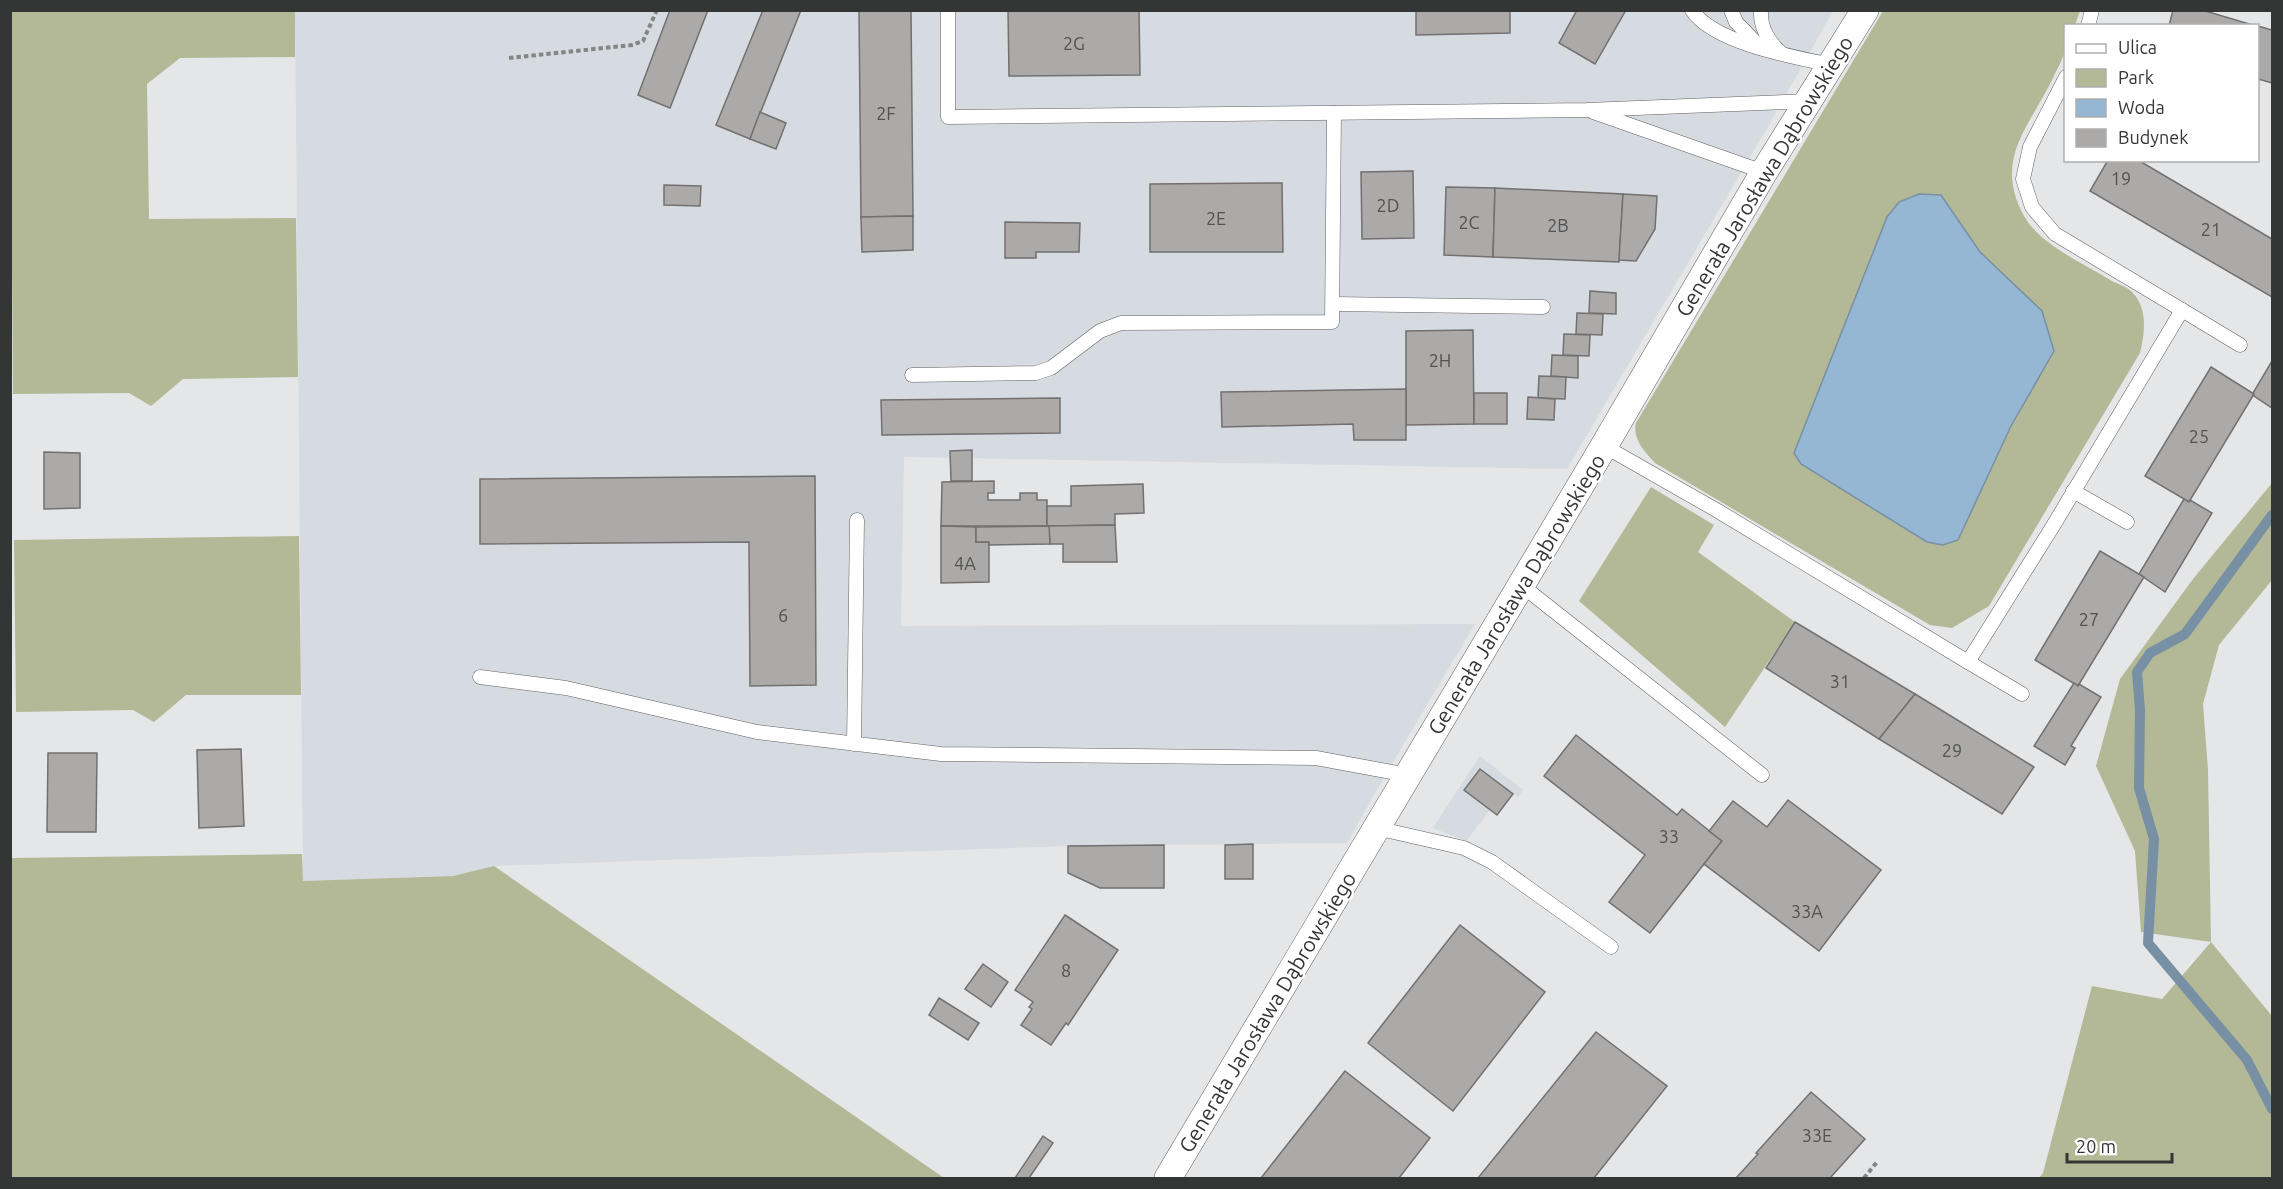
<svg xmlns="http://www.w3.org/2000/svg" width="2283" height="1189" font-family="Ubuntu,sans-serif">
<rect width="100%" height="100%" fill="#e5e6e7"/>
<g fill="#d6dae1">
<polygon points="295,11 1833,11 1766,130 1567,469 904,457 901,626 1475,624 1387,772 1347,843 1068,846 494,866 453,876 303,881"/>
<polygon points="1480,756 1523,790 1518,797 1513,794 1497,815 1490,810 1467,840 1463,840 1433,828"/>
</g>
<g fill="#b3b996">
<polygon points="10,11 295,11 295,57 180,58 147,84 149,219 296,218 298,377 183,379 151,406 129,393 13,394"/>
<path d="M1883 11H2080L2075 25 2066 26C2065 33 2066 41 2065 48 2064 58 2057 69 2053 78 2029 128 1993 159 2024 216 2040 245 2085 264 2112 281 2118 284 2127 287 2132 292 2148 308 2145 333 2140 353L1989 606 1952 628 1930 625 1655 463C1645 452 1632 439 1636 423Z"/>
<polygon points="2272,483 2272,580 2219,645 2203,704 2208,770 2211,942 2272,1016 2272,1178 2039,1178 2043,1173 2092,986 2162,999 2211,942 2141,932 2135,851 2096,766 2120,679 2193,579"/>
<polygon points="1651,487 1714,525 1698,552 1795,622 1725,727 1579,601"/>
<polygon points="299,536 301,695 186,695 154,722 133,710 16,712 14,540"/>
<polygon points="302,854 303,881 453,876 494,866 944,1178 11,1178 11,858"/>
</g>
<polygon fill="#95b7d3" stroke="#7890a4" stroke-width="1.5" points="1919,194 1941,195 1980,252 2042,311 2054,351 2011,426 1958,540 1943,545 1927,542 1801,464 1794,453 1887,217 1899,202"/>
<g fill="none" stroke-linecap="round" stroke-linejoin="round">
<polyline stroke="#7890a4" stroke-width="10" points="2272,515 2185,634 2150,653 2137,672 2140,710 2139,788 2154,839 2148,943 2247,1060 2272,1109"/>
</g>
<g fill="#abaaa9" stroke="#727070" stroke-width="1.5">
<polygon points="670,10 708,10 670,108 638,95"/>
<polygon points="763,10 801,10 750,139 716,125"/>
<polygon points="859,10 911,10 913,216 861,217"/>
<polygon points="1008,10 1139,10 1140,75 1009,76"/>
<polygon points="1416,10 1510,10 1510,33 1416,35"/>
<polygon points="1577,10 1626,10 1595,64 1559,43"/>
<polygon points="2173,10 2202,10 2256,26 2169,26"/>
<polygon points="2258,26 2272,30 2272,83 2258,79"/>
<polygon points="760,112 786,123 776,149 750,139"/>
<polygon points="2108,160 2138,160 2272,239 2272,297 2090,191"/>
<polygon points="1413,171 1414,238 1362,239 1361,172"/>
<polygon points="1282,183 1283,252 1150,252 1150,184"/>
<polygon points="664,185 701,186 700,206 664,205"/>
<polygon points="1446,187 1495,188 1493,257 1444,255"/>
<polygon points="1495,188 1623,194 1619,262 1493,257"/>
<polygon points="1623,194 1657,196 1655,229 1636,261 1619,260"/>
<polygon points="913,216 913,250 862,252 861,217"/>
<polygon points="1005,222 1080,223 1079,252 1036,252 1036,258 1005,258"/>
<polygon points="1590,291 1616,293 1616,314 1589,313"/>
<polygon points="1577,313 1603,314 1602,335 1576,334"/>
<polygon points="1473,330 1474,424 1406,425 1406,331"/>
<polygon points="1564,334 1590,335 1589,356 1563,355"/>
<polygon points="1552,355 1578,356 1578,378 1551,376"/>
<polygon points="2272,361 2272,408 2254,396 2253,393"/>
<polygon points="2211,367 2254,394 2189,502 2145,476"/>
<polygon points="1539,376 1566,377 1565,399 1538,398"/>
<polygon points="1406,389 1406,440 1354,440 1353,424 1222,427 1221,392"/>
<rect x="1474" y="393" width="33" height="31"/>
<polygon points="1528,397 1555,399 1554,420 1527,419"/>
<polygon points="1060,398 1060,433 882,435 881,400"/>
<polygon points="972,450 972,481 951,481 950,451"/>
<polygon points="44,452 80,453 80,508 44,509"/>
<polygon points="815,476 816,685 750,686 749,542 480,544 480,479"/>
<polygon points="994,481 994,493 988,493 988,500 1020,500 1020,493 1037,493 1037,500 1047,500 1047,526 941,526 942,482"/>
<polygon points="1143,484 1144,513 1115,514 1115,525 1047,526 1047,506 1071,506 1071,486"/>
<polygon points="2184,499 2189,502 2190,500 2212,513 2165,592 2139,574"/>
<polygon points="1115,525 1117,562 1063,562 1063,544 1050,544 1049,526"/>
<polygon points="941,526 976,527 976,542 989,542 989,582 941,583"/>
<polygon points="1049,526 1050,544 989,545 989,542 976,542 976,527"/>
<polygon points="2100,551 2144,577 2078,686 2035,660"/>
<polygon points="1795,622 1915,694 1879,739 1766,668"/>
<polygon points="2074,683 2078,686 2079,684 2101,697 2071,746 2075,748 2065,765 2034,746"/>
<polygon points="1915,694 2034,767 2002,814 1879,739"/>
<polygon points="1576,735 1677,815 1682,809 1722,841 1650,933 1609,902 1645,855 1544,776"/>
<polygon points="241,749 244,826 199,828 197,750"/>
<polygon points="48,753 97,753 96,832 47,832"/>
<polygon points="1480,769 1513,794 1497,815 1464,790"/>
<polygon points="1788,800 1881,870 1819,951 1704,864 1722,841 1709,831 1733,801 1767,827"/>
<polygon points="1253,844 1253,879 1225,879 1225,845"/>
<polygon points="1164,845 1164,888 1100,888 1068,873 1068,846"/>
<polygon points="1065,915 1118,950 1068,1025 1066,1023 1051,1045 1021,1025 1032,1009 1029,1007 1033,1002 1015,990"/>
<polygon points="1460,925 1545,992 1453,1111 1368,1043"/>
<polygon points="983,964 1008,982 991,1007 965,989"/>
<polygon points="939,998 979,1023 968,1040 929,1015"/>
<polygon points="1596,1032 1667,1086 1594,1178 1478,1178"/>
<polygon points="1345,1071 1430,1138 1399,1178 1261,1178"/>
<polygon points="1811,1092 1865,1139 1830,1178 1736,1178 1758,1154 1756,1153"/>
<polygon points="1043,1136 1053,1143 1029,1178 1015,1178"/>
</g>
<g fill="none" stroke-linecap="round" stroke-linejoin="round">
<defs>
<g id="service">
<polyline points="948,10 948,117 1587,110 1809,101"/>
<path d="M1692 10C1713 43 1794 57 1831 65"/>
<polyline points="1731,10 1736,22 1757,44"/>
<path d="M1761 10C1760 28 1768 41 1781 53"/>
<polyline points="2088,26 2092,10"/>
<polyline points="1593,112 1764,172"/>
<polyline points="1333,304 1543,307"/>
<polyline points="2182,310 2240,345"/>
<polyline points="912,375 1036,373 1051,368 1100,331 1121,323 1332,322 1334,113"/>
<polyline points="1604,446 1718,511 1968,662 2053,526 2182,310 2055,234 2032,207 2023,179 2030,147 2066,77"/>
<polyline points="2073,491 2127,522"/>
<polyline points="1521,585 1762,775"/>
<polyline points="1968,662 2022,694"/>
<polyline points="480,677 566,688 757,732 941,754 1316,758 1408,775"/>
<polyline points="854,744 857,520"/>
<polyline points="1376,828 1464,848 1492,862 1611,947"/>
</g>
<polyline id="minor" points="1168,1178 1604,446 1764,172 1865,10"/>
</defs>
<use href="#service" stroke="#606061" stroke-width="15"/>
<use href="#minor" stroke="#606061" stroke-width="28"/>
<g stroke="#848585" stroke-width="4" stroke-dasharray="4.5 3" stroke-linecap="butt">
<polyline points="509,58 632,45 643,41 657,10"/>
<polyline points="1864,1178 1877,1162"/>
</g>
<use href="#service" stroke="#fff" stroke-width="14"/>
<use href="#minor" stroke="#fff" stroke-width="27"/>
</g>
<g text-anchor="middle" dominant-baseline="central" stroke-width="4.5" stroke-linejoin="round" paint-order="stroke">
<g font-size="18" fill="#525252">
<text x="1074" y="43">2G</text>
<text x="886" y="113">2F</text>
<text x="2121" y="178">19</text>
<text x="1388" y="205">2D</text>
<text x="1216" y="218">2E</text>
<text x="1469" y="222">2C</text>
<text x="1558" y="225">2B</text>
<text x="2211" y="229">21</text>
<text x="1440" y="360">2H</text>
<text x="2199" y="436">25</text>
<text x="965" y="563">4A</text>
<text x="783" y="615">6</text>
<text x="2089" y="619">27</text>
<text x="1840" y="681">31</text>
<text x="1952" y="750">29</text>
<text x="1669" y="836">33</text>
<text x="1807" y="911">33A</text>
<text x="1066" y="970">8</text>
<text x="1817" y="1135">33E</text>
</g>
<g font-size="21" fill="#343535" stroke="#fff">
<text transform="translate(1764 176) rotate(-59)">Generała Jarosława Dąbrowskiego</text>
<text transform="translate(1516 594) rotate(-59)">Generała Jarosława Dąbrowskiego</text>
<text transform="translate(1267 1012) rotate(-59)">Generała Jarosława Dąbrowskiego</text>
</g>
</g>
<rect width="2283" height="1189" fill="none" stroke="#343535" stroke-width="24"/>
<rect x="2064" y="24" width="195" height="138" fill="#ffffff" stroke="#aeaeae" stroke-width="1.5"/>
<rect x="2076" y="44" width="30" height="9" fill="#ffffff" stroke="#aeaeae" stroke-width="1.5"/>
<text x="2118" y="54" font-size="18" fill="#343535">Ulica</text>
<rect x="2076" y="69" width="30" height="18" fill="#b3b996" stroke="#aeaeae" stroke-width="1.5"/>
<text x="2118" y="84" font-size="18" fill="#343535">Park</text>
<rect x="2076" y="99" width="30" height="18" fill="#95b7d3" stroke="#aeaeae" stroke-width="1.5"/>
<text x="2118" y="114" font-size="18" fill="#343535">Woda</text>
<rect x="2076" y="129" width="30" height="18" fill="#abaaa9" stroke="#aeaeae" stroke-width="1.5"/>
<text x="2118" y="144" font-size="18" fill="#343535">Budynek</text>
<path d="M2067 1153v9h105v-9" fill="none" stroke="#343535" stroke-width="3"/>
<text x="2076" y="1153" font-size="18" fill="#343535" stroke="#ffffff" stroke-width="4.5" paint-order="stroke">20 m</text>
</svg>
